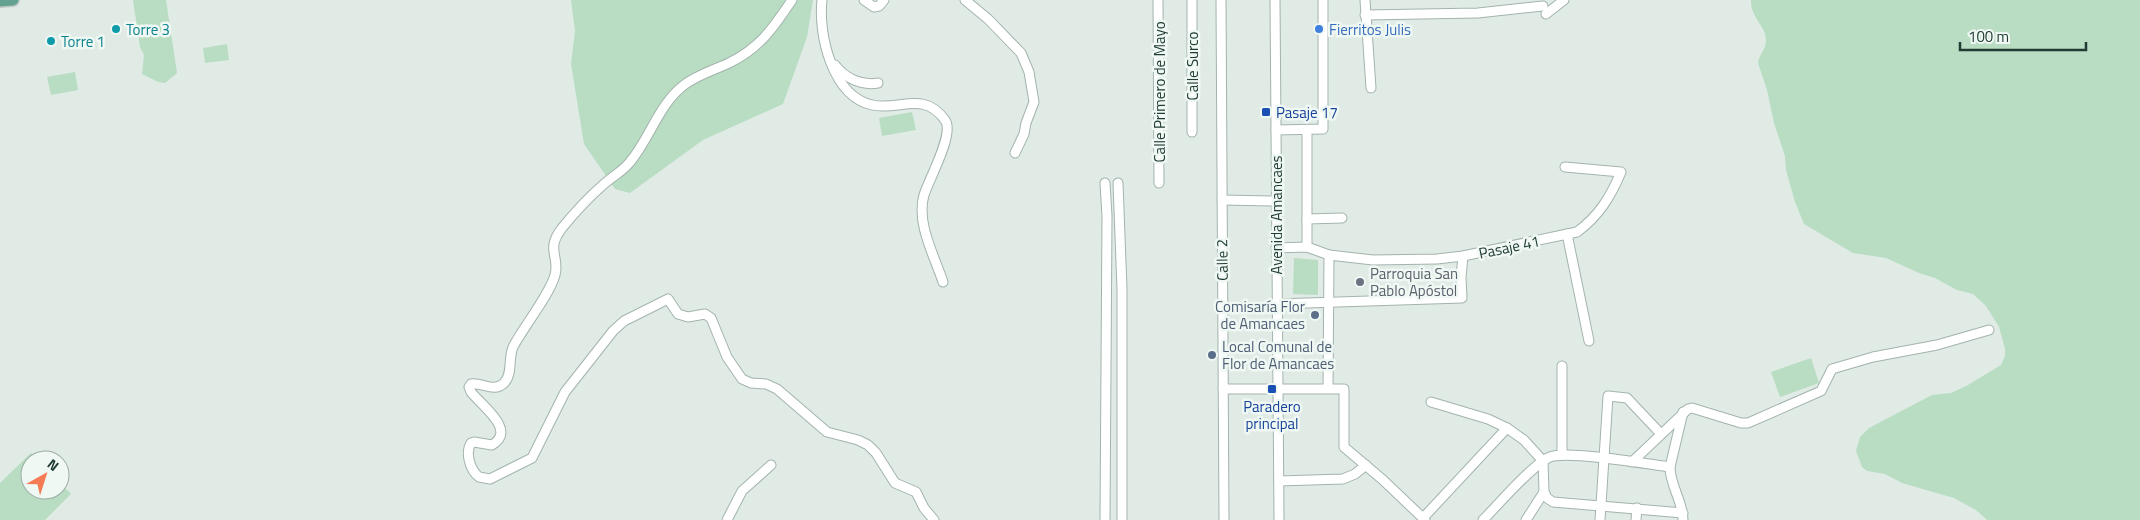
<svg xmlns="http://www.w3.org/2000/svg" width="2140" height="520" font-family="'Titillium Web',sans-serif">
<rect width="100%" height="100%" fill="#e0ebe6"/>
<g fill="#b8ddc2">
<polygon points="133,0 166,0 177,73 165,83 158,82 142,74 144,55 140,47"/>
<polygon points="571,0 813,0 807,37 783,104 703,140 630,193 615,189 584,144 571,64 575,31"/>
<path d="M1751 0H2140V520H1987L1976 510 1954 498 1902 483 1885 474 1867 471 1862 467 1856 451 1860 437 1869 428 1932 395 1951 393 1968 385 2001 365 2005 356V349L1999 327 1986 306 1973 294 1957 290 1935 278 1919 273 1886 258 1853 253 1804 224 1795 202 1786 170 1785 156 1774 123 1767 90 1758 63C1759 55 1766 49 1766 41 1767 27 1750 17 1751 0Z"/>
<polygon points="227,44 229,60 205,63 203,48"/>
<polygon points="75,72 78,90 51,95 47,77"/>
<polygon points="912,112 916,130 882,136 879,118"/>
<polygon points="1294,258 1318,260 1318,295 1293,294"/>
<polygon points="1811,358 1819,383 1780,397 1771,372"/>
<polygon points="31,453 38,460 30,460 30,490 60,490 60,483 71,494 45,520 0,520 0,483"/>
</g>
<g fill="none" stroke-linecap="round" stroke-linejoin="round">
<defs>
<g id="minor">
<path d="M792 0C773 28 761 47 729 63 714 70 697 75 684 85 659 104 650 138 630 162 623 171 613 176 604 184 589 197 575 212 562 228 545 250 560 256 555 275 549 296 524 326 513 347 508 358 513 374 504 383 494 393 482 382 471 384L469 387 471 392C482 406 517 430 492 445L474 442 471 443C465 453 470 470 479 477L490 479 532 458 565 392 613 331 624 321 668 299 678 314 688 317 705 314 711 318 727 357 742 379 751 383 766 384 777 389 827 432 858 440 868 445 876 453 895 483 916 492 924 508 934 520"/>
<path d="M822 0C818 34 832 96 872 105 900 111 923 90 945 120 955 133 929 179 924 195 916 223 934 255 943 282"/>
<polyline points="864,0 874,7 879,6 884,0"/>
<polyline points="965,0 988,19 1021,53 1029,72 1034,102 1026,123 1024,134 1015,153"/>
<polyline points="1158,0 1159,183"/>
<polyline points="1192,0 1192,132"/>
<polyline points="1221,0 1224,520"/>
<polyline points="1275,0 1279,520"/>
<polyline points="1365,0 1371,88"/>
<polyline points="1546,14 1564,0"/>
<polyline points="1365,15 1478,13 1543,6"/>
<path d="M835 65C845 78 861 86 878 83"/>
<polyline points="1276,130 1323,129 1323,0"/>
<polyline points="1307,130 1307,247"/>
<polyline points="1105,183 1107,216 1105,520"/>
<polyline points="1118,183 1122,289 1122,520"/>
<polyline points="1222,200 1276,201"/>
<polyline points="1307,219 1342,218"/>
<polyline points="1567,234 1589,341"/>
<path d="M1276 248 1307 247 1329 255 1373 260 1437 259 1463 256 1577 232C1599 216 1611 196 1621 172L1565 167"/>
<polyline points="1276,304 1462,298 1461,277 1463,256"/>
<polyline points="1562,366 1562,455"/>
<polyline points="1328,388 1329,255"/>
<polyline points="1223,389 1344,389 1344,447 1383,480 1425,520"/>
<polyline points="1431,402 1488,419 1507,428 1524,440 1543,461 1544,492 1526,520"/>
<polyline points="1632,462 1688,409 1692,408 1741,423 1748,423 1821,391 1832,369 1873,357 1937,345 1989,330"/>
<polyline points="1279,481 1343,479 1355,474 1366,465"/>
<polyline points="1544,492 1547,498 1553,502 1683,513"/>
<polyline points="1423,518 1507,428"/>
<polyline points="727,520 742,491 771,465"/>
<path d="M1483 520C1497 506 1534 463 1550 457 1568 450 1647 464 1670 467"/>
<polyline points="1600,520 1608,396 1627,398 1661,434"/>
<polyline points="1636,520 1637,508"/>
<path d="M1683 520C1683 501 1670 486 1670 467L1683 412"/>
</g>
<polyline id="major" points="0,1 13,0"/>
</defs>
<use href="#minor" stroke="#a3b3ad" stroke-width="11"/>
<use href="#major" stroke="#c1c8c6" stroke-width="14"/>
<use href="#minor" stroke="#fff" stroke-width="9"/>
<use href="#major" stroke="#63a291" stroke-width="11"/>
</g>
<g fill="#0f9aa8" stroke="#f0f8f4" stroke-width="2">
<circle cx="116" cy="29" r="5"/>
<circle cx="51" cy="41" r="5"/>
</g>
<circle fill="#3f7fe0" stroke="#f0f8f4" stroke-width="2" cx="1319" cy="29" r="5"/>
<g fill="#1a4fb4" stroke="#f0f8f4" stroke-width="2">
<rect x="1261" y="107" width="10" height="10" rx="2.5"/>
<rect x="1267" y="384" width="10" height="10" rx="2.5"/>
</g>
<circle fill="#6b7280" stroke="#f0f8f4" stroke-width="2" cx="1360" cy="282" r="5"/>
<g fill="#5c6f8a" stroke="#f0f8f4" stroke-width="2">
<circle cx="1315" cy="315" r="5"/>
<circle cx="1212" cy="355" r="5"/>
</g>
<g text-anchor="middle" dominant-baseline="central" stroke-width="5" stroke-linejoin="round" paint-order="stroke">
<g font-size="15" fill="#0d838f" stroke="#f0f8f4" text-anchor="start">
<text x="126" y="29">Torre 3</text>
<text x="61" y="41">Torre 1</text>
</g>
<g font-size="15" fill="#366cbe" stroke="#f0f8f4" text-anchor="start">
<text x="1329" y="29">Fierritos Julis</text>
</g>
<g font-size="15" fill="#203c34" stroke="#f0f8f4">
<text transform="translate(1192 66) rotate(-90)">Calle Surco</text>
<text transform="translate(1159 92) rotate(-90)">Calle Primero de Mayo</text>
<text transform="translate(1276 215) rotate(-90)">Avenida Amancaes</text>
<text transform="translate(1509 247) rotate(-12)">Pasaje 41</text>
<text transform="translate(1222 260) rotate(-91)">Calle 2</text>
</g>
<g font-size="15" fill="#164399" stroke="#f0f8f4" text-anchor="start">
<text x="1276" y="112">Pasaje 17</text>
<text x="1272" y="406" text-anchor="middle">Paradero<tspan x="1272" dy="17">principal</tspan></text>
</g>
<g font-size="15" fill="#5b616d" stroke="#f0f8f4" text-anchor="start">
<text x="1370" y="273">Parroquia San<tspan x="1370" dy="17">Pablo Apóstol</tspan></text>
</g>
<g font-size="15" fill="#4e5e75" stroke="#f0f8f4" text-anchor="end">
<text x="1305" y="306">Comisaría Flor<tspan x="1305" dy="17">de Amancaes</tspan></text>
<text x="1222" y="346" text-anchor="start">Local Comunal de<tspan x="1222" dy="17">Flor de Amancaes</tspan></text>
</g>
</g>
<g transform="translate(45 475) rotate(39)"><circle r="24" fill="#f0f8f4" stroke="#9dada7"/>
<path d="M0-4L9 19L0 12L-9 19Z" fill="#f57b54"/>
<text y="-8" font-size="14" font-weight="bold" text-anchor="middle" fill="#203c34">N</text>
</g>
<path d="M1960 42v8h126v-8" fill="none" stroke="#203c34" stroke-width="2.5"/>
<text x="1968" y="42" font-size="15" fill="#203c34" stroke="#f0f8f4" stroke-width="4" paint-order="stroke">100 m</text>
</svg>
